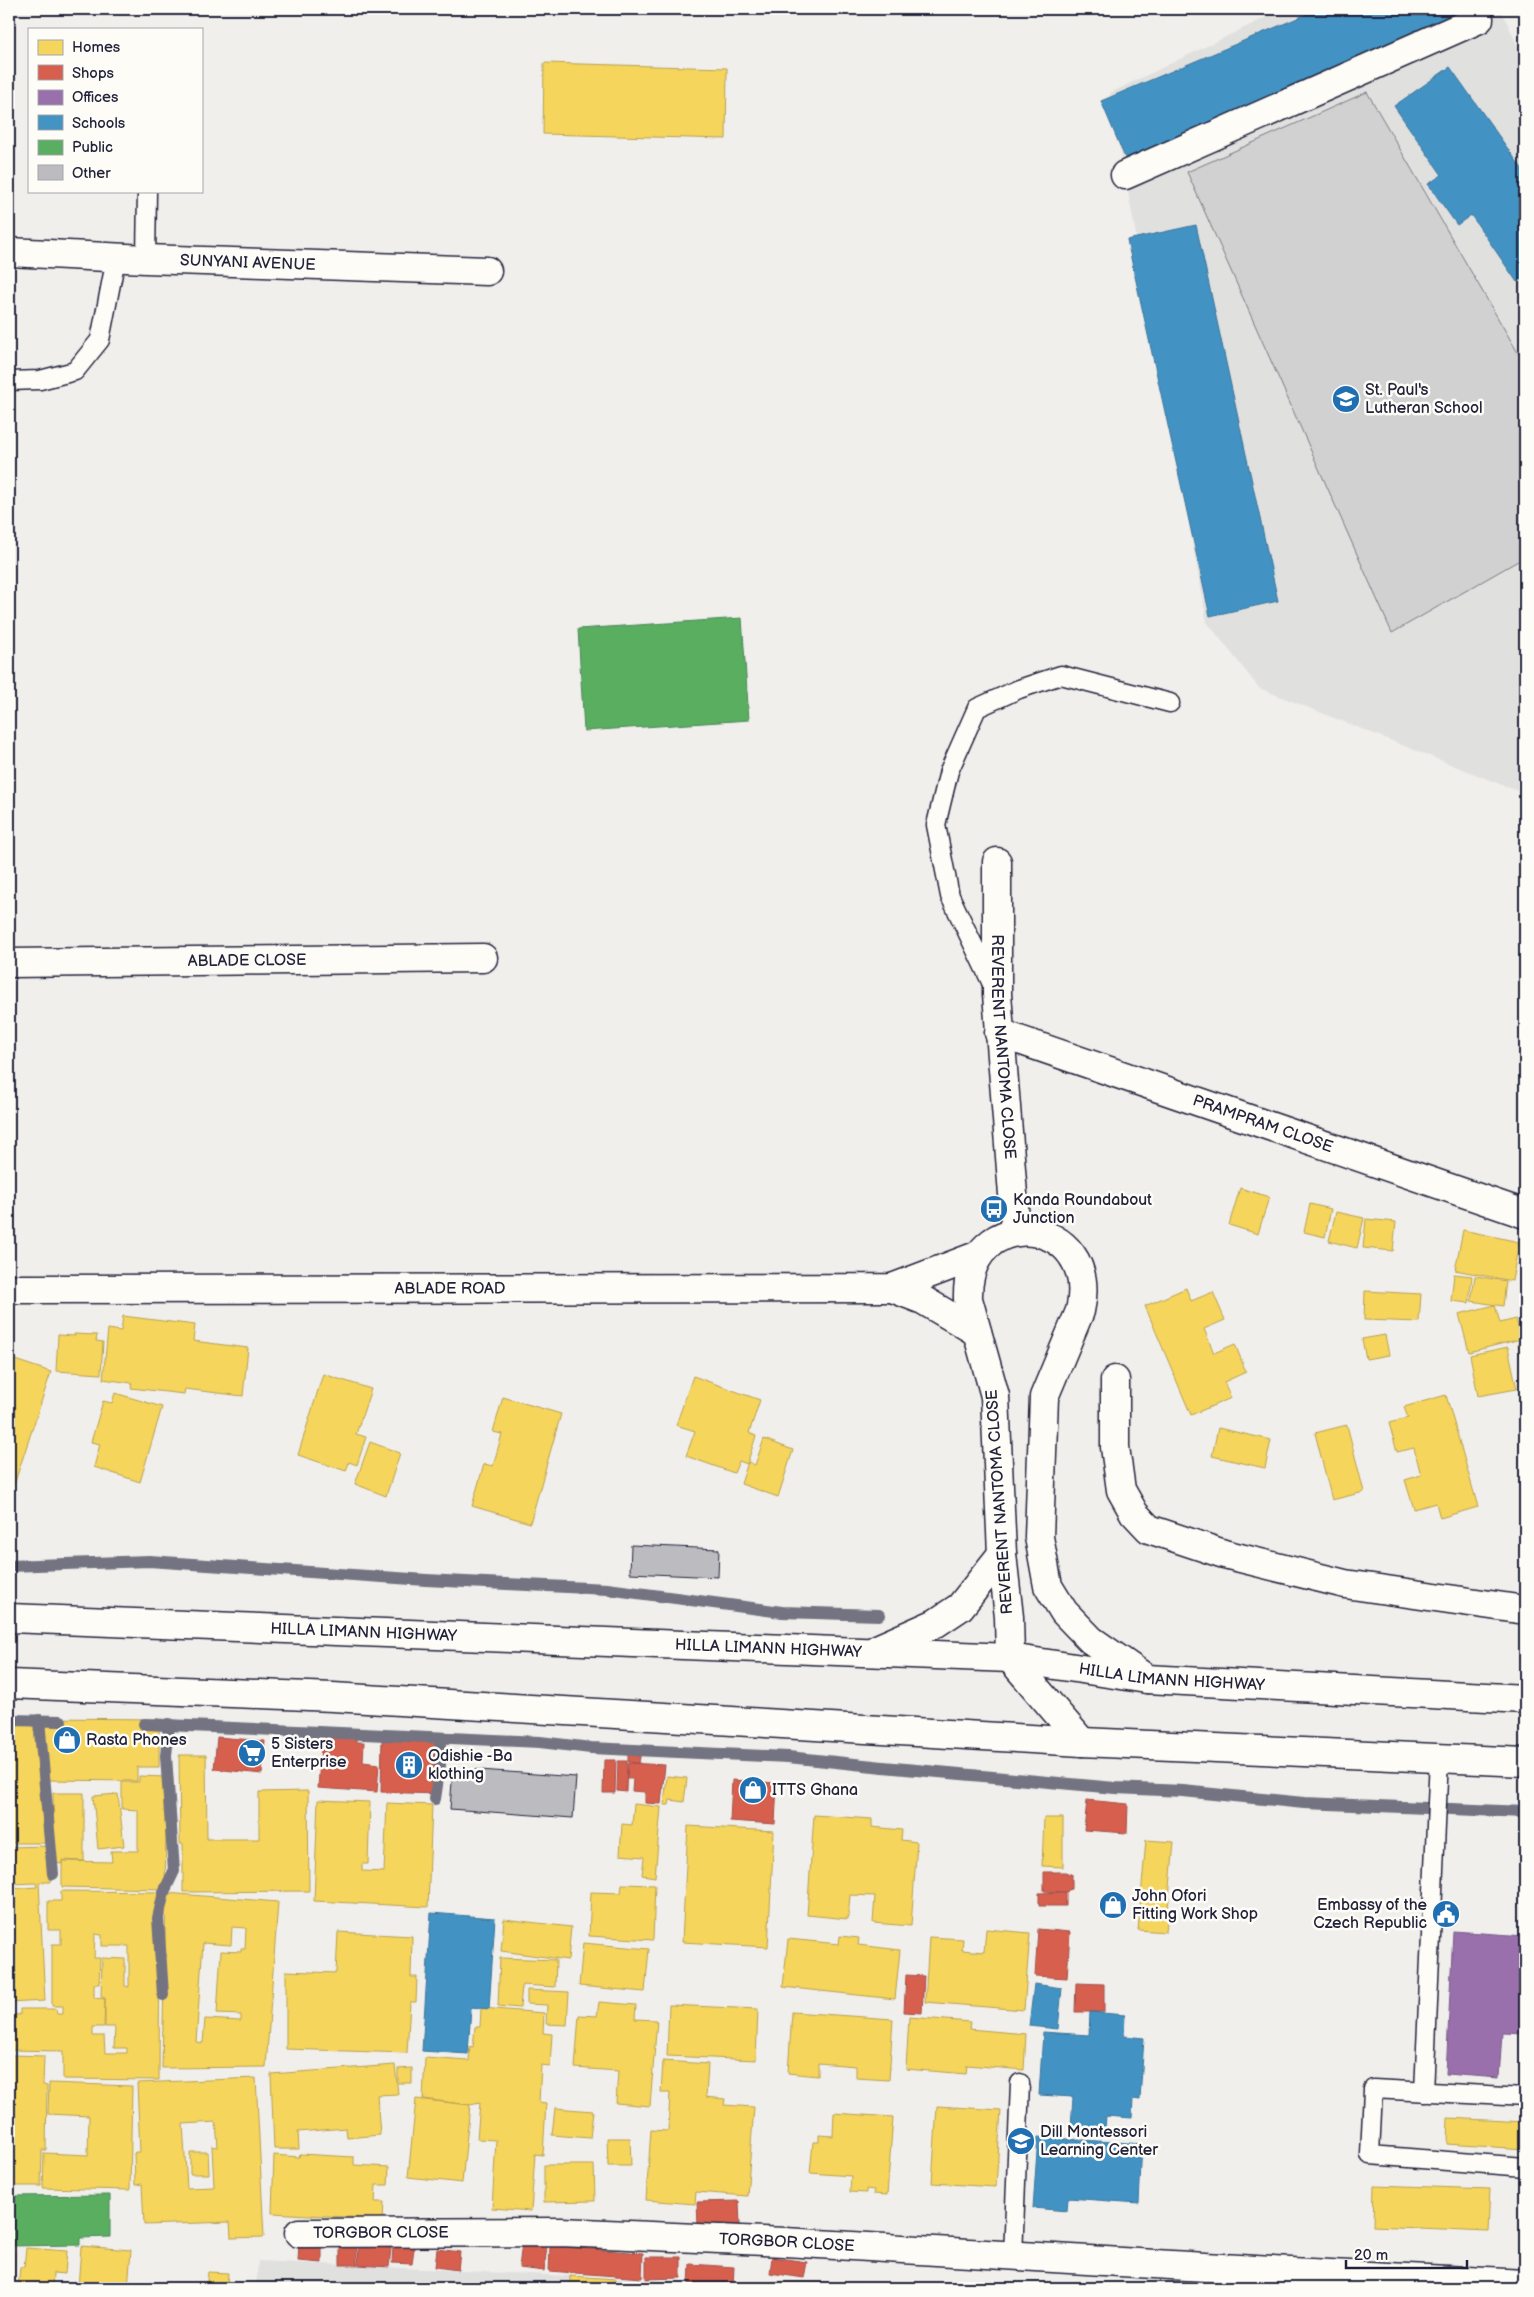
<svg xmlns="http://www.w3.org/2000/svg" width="1534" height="2297" font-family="'Balsamiq Sans',sans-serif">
<rect width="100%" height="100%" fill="#f0efec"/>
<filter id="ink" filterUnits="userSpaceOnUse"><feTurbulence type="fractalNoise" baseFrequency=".02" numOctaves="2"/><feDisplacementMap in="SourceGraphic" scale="10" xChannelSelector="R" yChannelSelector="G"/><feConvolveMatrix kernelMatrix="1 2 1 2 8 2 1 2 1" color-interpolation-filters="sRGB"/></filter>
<g filter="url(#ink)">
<g fill="#e0e0df">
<polygon points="1283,9 1501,9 1525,62 1525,794 1259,688 1207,622 1110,93"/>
<polygon points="258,2261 632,2279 632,2288 256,2288"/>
</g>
<polygon fill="#d2d1d1" stroke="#7a7a86" points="1367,92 1525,365 1525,557 1392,633 1187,172"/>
<g fill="#f6d55c" stroke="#b69f52" fill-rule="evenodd">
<polygon points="544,63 727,68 726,139 543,134"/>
<polygon points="1240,1188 1269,1197 1258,1234 1229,1225"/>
<polygon points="1310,1204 1331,1209 1325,1237 1304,1232"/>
<polygon points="1336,1212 1364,1218 1357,1248 1329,1241"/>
<polygon points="1366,1219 1396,1222 1393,1251 1363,1248"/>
<polygon points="1463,1230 1519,1242 1512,1281 1455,1270"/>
<polygon points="1454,1274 1472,1276 1469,1303 1451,1301"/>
<polygon points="1475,1276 1506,1281 1503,1306 1471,1301"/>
<polygon points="1186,1288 1191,1301 1213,1292 1225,1320 1204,1329 1214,1353 1235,1344 1246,1372 1224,1382 1231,1398 1191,1415 1145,1306"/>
<polygon points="1365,1291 1421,1294 1419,1322 1364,1320"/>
<polygon points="1495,1305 1500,1323 1516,1319 1521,1339 1469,1352 1459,1314"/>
<polygon points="123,1316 195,1325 193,1341 248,1348 243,1396 185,1389 184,1394 131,1388 132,1383 103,1379 108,1329 121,1331"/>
<polygon points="74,1334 97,1335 96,1341 103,1342 101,1374 56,1371 58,1335 75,1336"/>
<polygon points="1385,1335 1389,1355 1366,1359 1362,1339"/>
<polygon points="1525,1342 1525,1386 1518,1343"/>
<polygon points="1508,1347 1517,1389 1478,1396 1470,1355"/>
<polygon points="9,1358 51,1372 9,1500"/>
<polygon points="323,1374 371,1389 356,1434 366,1437 357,1465 349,1462 346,1471 298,1455"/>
<polygon points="693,1376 760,1400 749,1433 756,1436 747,1464 739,1461 734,1473 686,1456 695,1431 676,1425"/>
<polygon points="115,1393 162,1407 140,1482 94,1467 100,1444 91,1442 103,1401 112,1403"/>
<polygon points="1446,1395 1478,1507 1440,1518 1436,1503 1414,1509 1405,1480 1421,1475 1414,1448 1397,1452 1389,1423 1408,1418 1404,1407"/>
<polygon points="503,1397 561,1414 530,1523 472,1506 484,1464 493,1466 502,1434 493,1432"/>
<polygon points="1347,1425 1364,1492 1332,1500 1315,1433"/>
<polygon points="1218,1428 1271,1440 1265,1468 1212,1456"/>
<polygon points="764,1439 793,1450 778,1497 741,1484 748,1462 755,1465"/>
<polygon points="370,1442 400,1453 386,1496 355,1484"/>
<polygon points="45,1718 159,1719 159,1767 137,1767 137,1781 45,1780"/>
<polygon points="9,1722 34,1722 34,1731 38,1731 38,1761 41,1761 42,1778 44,1777 44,1804 48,1804 49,1843 9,1843"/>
<polygon points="179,1755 206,1755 207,1839 259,1839 259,1792 308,1791 309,1891 183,1892 183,1844 180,1844"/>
<polygon points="139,1776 167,1777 165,1889 62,1887 62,1861 112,1862 111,1851 138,1851 138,1810 122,1809 122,1782 139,1782"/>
<polygon points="667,1776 687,1778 684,1802 670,1800 669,1805 664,1805"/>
<polygon points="53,1793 84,1793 84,1861 62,1860 62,1864 54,1863"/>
<polygon points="118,1794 124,1846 98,1849 93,1796"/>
<polygon points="318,1800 370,1802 368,1864 362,1864 362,1871 384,1872 387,1803 432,1805 428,1907 314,1901"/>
<polygon points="634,1804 661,1807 655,1877 642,1875 644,1857 620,1855 622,1824 632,1825"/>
<polygon points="814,1815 872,1819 872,1827 902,1830 901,1840 917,1842 911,1926 873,1923 875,1896 850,1895 848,1919 807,1915"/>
<polygon points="1044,1818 1063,1818 1063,1867 1042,1866"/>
<polygon points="688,1826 774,1831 768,1947 682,1942"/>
<polygon points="1146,1840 1174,1842 1166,1932 1138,1930"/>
<polygon points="49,1846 51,1882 39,1882 45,2001 9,2003 9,1937 11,1935 9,1935 9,1889 37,1887 36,1883 11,1884 11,1887 9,1887 9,1847"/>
<polygon points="622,1884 655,1885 653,1940 589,1936 591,1892 621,1893"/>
<path d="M61 1891 160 1892 159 2080 63 2079V2051L9 2050V2014L20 2015V2009H56L57 2014H63V2006H52V1944H61V1930H48V1901H61ZM95 1934 102 1935V1946H129V1987L125 1986V1959L102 1958 101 1997 105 1998V2027H115L114 2048H127V2053H105L104 2036H93V2027H104L105 1999 94 1998V1984H99L100 1958H94Z"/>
<path d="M166 1893 278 1902 266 2067 162 2068ZM232 1927 246 1928 245 1949H241V1952L221 1951 217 2014 241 2015V2021L205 2019 203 2043 196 2042 203 1943 231 1945Z"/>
<polygon points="504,1919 571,1927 568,1960 501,1951"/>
<polygon points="986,1929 1030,1933 1024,2010 925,2002 929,1937 963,1939 962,1950 984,1952"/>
<polygon points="338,1932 412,1936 411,1977 417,1977 416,2002 410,2002 407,2053 286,2049 286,1971 336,1973"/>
<polygon points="840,1936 859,1938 858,1945 900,1950 895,1999 783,1987 788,1939 839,1944"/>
<polygon points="583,1943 649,1949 645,1992 579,1986"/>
<polygon points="500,1958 556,1960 555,1987 522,1985 520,2008 498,2006"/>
<polygon points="527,1990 569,1992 567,2025 546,2024 547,2005 527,2004"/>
<polygon points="599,2002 636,2005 635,2019 657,2020 650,2106 616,2103 618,2071 575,2068 579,2015 597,2016"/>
<polygon points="669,2005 758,2009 756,2060 667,2056"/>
<polygon points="481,2008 544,2013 543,2033 552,2034 550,2066 541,2065 539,2102 546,2103 543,2155 535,2154 531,2211 492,2208 496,2140 477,2139 480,2103 470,2105 423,2099 425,2058 469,2061 470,2046 473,2047 475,2027 480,2027"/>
<polygon points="792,2012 893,2019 889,2080 856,2078 856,2066 818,2063 818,2076 788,2073"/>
<polygon points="909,2017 970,2022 969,2029 1026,2034 1024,2070 967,2065 966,2074 906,2069"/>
<polygon points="11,2055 44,2056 43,2085 47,2086 46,2150 42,2150 41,2186 9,2186"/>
<polygon points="663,2061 708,2064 706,2097 725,2099 724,2105 754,2107 747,2196 696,2192 695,2204 646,2200 651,2130 668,2131 670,2093 661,2093"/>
<polygon points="395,2065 398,2094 377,2095 380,2135 347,2138 346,2128 298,2132 299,2149 274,2149 271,2074"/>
<polygon points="412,2068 412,2083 398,2083 398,2069"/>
<path d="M256 2078 264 2237 231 2238 230 2222 144 2225 142 2184 135 2185 134 2153H140L137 2083ZM216 2122 218 2147 212 2146 214 2187 187 2188 183 2124Z"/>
<polygon points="49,2083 132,2086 130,2190 43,2188 44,2153 88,2155 89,2116 48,2114"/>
<polygon points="416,2099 470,2105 462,2183 408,2177"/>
<polygon points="937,2106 1001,2110 996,2187 932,2183"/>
<polygon points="555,2108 593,2111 590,2138 552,2135"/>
<polygon points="834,2113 893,2117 887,2195 873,2194 874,2190 866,2189 866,2193 850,2192 851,2176 810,2173 813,2142 819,2142 819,2135 833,2136"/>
<polygon points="1448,2118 1525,2122 1525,2149 1447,2144"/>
<polygon points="607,2138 630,2138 631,2166 608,2166"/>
<polygon points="190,2152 208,2152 209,2174 190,2174"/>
<polygon points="300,2154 354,2157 354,2165 389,2167 388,2185 376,2185 375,2202 384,2202 383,2219 272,2213 274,2155 299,2157"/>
<polygon points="544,2165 594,2165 595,2201 544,2202"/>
<polygon points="1374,2185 1490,2189 1488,2231 1373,2226"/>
<polygon points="81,2246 131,2250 128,2288 78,2288"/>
<polygon points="26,2248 67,2251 65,2274 53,2273 52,2288 18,2288 20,2267 24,2267"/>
<polygon points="9,2251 15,2252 14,2288 9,2288"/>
<polygon points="208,2272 228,2273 227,2286 251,2288 206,2288"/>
<polygon points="570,2276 616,2279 616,2288 570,2288"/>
<polygon points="771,2282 857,2283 857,2288 771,2288"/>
</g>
<g fill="#d6604d" stroke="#a04d48">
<polygon points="322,1731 357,1734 357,1742 364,1742 363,1762 379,1764 377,1792 318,1788"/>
<polygon points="217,1737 265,1741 262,1774 214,1769"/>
<polygon points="382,1737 436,1738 435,1794 381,1792"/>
<polygon points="628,1751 641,1751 639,1763 628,1762"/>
<polygon points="604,1760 616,1760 615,1793 603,1793"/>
<polygon points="618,1761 627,1761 626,1792 617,1791"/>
<polygon points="628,1763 665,1765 661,1804 645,1803 645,1792 632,1791 633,1779 627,1779"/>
<polygon points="732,1780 777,1783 775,1824 730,1821"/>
<polygon points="1087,1800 1128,1804 1127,1833 1084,1830"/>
<polygon points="1044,1872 1067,1872 1068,1874 1072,1874 1072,1889 1068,1890 1067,1892 1044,1891"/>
<polygon points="1066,1892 1066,1906 1039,1906 1039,1893"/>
<polygon points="1038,1929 1070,1932 1067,1978 1035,1976"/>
<polygon points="906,1975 924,1976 922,2013 904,2012"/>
<polygon points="1076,1983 1104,1984 1104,2012 1075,2012"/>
<polygon points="739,2201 740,2225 698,2226 697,2202"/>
<rect x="340" y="2240" width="17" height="25"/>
<polygon points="299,2242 322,2243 322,2263 298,2261"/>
<polygon points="522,2242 547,2246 544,2271 519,2268"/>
<polygon points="359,2245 391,2248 389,2267 358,2265"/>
<polygon points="393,2246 414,2248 412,2264 392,2263"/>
<polygon points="550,2246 643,2253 642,2278 549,2271"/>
<polygon points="437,2249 460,2252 458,2270 435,2267"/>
<polygon points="646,2257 681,2257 681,2278 646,2279"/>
<polygon points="772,2257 807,2262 804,2278 770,2273"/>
<polygon points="690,2264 734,2267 733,2288 689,2285"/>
</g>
<polygon fill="#9970ab" stroke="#755989" points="1453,1931 1525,1936 1525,2034 1502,2033 1499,2078 1446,2074"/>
<g fill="#4393c3" stroke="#39719a">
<polygon points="1319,9 1472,9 1126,160 1101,101"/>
<polygon points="1450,67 1525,173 1525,277 1517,282 1471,215 1457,225 1428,184 1442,175 1394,106"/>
<polygon points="1196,225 1278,601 1210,616 1127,240"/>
<polygon points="431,1913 495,1918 489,2009 471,2007 468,2054 422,2051"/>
<polygon points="1034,1984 1062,1988 1058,2029 1029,2026"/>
<polygon points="1090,2012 1125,2015 1124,2036 1144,2038 1140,2100 1133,2099 1132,2118 1106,2116 1105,2129 1071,2127 1073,2097 1039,2095 1043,2032 1089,2035"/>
<polygon points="1038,2137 1142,2144 1139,2203 1068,2198 1067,2211 1033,2208"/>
</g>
<g fill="#5aae61" stroke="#498456">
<polygon points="742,618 749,720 584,731 578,629"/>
<polygon points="110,2195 110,2237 80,2238 80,2245 9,2246 9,2196"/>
</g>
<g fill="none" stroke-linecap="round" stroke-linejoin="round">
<g stroke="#737381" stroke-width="12">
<polyline points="9,1566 149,1561 426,1580 607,1589 782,1612 879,1615"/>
<polyline points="9,1720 61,1721"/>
<polyline points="39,1720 53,1874"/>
<polyline points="144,1724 540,1742 591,1748 788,1757 883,1767 1115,1788 1183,1791 1304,1803 1525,1812"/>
<polyline points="435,1799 440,1765 440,1738"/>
<polyline points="163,1995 158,1918 164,1892 174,1871 166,1756 169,1724"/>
</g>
</g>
<g fill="#bcbcc0" stroke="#22223b">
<polygon points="631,1545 719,1549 718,1577 630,1573"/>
<polygon points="453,1768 576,1777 573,1818 450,1809"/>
</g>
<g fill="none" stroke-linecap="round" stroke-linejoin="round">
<defs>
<g id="lane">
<polyline points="146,259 147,191"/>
<polyline points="9,381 40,380 75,371 100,340 116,258"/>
<polyline points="993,986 950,896 936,825 949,771 977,708 1019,689 1061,675 1170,703"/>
<polyline points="1424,2092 1439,1758"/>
<polyline points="1525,2097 1373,2089 1370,2155 1525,2167"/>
<polyline points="1013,2256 1020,2083"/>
</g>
<g id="street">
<polyline points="1125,175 1479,19 1476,9"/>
<path id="s1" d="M9 252 146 259 487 271"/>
<path id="s2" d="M997 862V994L1016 1232"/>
<path id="s3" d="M9 963 483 958"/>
<path id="s4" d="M999 1033 1525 1214"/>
<polyline points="892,1288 923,1300 977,1332"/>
<path id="s5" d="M9 1289 892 1288 979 1255"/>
<polyline points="1115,1380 1115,1447 1121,1490 1134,1513 1149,1529 1224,1554 1345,1584 1525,1610"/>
<path d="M1082 1742 1010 1658 1009 1617 1002 1554 995 1396 968 1299C965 1201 1102 1214 1080 1311L1044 1397 1039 1537 1048 1586 1064 1612 1091 1640 1147 1679"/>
<path id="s6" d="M299 2233 561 2232 785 2242 1272 2271"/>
<polyline points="1229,2288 1247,2279 1272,2271 1525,2284"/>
</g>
<g id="secondary">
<path id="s7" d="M9 1618 1010 1658 1147 1679 1525 1699"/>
<polyline points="877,1649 936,1623 960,1607 1002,1554"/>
<polyline points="9,1684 333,1697 1082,1742 1525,1762"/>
</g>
</defs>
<use href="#lane" stroke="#22223b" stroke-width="21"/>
<use href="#street" stroke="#22223b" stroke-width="31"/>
<use href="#secondary" stroke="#22223b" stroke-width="31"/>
<use href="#lane" stroke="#fdfcf7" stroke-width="18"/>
<use href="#street" stroke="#fdfcf7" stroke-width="28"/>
<use href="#secondary" stroke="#fdfcf7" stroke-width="28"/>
</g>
</g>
<defs>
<symbol id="school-disc" viewBox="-11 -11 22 22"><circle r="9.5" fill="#1f6fb2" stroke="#fdfcf7"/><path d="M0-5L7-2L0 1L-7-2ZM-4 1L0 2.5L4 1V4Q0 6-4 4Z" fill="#fff"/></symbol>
<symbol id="bus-disc" viewBox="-11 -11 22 22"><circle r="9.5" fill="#1f6fb2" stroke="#fdfcf7"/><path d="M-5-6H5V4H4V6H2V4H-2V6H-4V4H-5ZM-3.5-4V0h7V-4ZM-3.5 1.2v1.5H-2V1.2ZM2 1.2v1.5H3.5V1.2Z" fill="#fff"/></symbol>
<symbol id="shop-disc" viewBox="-11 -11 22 22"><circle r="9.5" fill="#1f6fb2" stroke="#fdfcf7"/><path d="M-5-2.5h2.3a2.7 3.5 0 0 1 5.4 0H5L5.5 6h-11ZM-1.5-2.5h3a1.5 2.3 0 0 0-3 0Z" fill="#fff"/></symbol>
<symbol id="supermarket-disc" viewBox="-11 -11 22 22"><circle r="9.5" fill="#1f6fb2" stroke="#fdfcf7"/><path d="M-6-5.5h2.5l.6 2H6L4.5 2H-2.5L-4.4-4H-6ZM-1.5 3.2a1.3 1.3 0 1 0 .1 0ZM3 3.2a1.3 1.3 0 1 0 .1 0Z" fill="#fff"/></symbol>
<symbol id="building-disc" viewBox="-11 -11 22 22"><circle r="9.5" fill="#1f6fb2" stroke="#fdfcf7"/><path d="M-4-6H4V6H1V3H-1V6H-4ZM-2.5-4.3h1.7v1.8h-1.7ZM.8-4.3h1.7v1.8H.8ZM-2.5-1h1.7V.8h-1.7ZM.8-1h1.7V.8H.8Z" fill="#fff"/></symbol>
<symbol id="civic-disc" viewBox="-11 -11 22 22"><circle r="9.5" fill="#1f6fb2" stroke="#fdfcf7"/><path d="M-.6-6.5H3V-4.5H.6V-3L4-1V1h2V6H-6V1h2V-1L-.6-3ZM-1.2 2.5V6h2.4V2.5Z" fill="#fff"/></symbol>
</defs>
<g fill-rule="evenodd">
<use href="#school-disc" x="1330" y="383" width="32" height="32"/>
<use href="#bus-disc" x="978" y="1193" width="32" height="32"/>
<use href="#shop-disc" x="51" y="1724" width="32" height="32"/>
<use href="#supermarket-disc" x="236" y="1737" width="32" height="32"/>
<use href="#building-disc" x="393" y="1749" width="32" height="32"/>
<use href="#shop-disc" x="737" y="1774" width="32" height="32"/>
<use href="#shop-disc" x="1097" y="1889" width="32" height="32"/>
<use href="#civic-disc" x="1430" y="1898" width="32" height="32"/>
<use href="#school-disc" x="1005" y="2125" width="32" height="32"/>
</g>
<g text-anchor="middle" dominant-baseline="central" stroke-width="5" stroke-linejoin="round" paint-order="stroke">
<g font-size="16" fill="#22223b" stroke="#fdfcf7">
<text stroke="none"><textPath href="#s1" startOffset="239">SUNYANI AVENUE</textPath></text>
<text stroke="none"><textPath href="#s3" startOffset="238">ABLADE CLOSE</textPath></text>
<text stroke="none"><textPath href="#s2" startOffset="185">REVERENT NANTOMA CLOSE</textPath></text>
<text stroke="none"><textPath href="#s4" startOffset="279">PRAMPRAM CLOSE</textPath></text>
<text stroke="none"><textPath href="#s5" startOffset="441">ABLADE ROAD</textPath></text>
<text transform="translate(1000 1502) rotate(-94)">REVERENT NANTOMA CLOSE</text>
<text stroke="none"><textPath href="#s7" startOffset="355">HILLA LIMANN HIGHWAY</textPath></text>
<text stroke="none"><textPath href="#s7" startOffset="760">HILLA LIMANN HIGHWAY</textPath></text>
<text stroke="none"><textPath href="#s7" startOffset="1165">HILLA LIMANN HIGHWAY</textPath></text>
<text stroke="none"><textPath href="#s6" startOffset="82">TORGBOR CLOSE</textPath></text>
<text stroke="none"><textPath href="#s6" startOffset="488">TORGBOR CLOSE</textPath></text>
</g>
<g font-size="16" fill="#22223b" stroke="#fdfcf7" text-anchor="start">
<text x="1365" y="390">St. Paul's<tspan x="1365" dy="18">Lutheran School</tspan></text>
<text x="1013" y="1200">Kanda Roundabout<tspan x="1013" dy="18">Junction</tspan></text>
<text x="86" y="1740">Rasta Phones</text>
<text x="271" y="1744">5 Sisters<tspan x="271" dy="18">Enterprise</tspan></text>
<text x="428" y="1756">Odishie -Ba<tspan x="428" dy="18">klothing</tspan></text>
<text x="772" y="1790">ITTS Ghana</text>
<text x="1132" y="1896">John Ofori<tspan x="1132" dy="18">Fitting Work Shop</tspan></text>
<text x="1427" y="1905" text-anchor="end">Embassy of the<tspan x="1427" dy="18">Czech Republic</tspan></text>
<text x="1040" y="2132">Dill Montessori<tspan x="1040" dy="18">Learning Center</tspan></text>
</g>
</g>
<rect width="1534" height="2297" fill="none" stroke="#fdfcf7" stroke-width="30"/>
<rect x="15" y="15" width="1504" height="2267" fill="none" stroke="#22223b" stroke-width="2" filter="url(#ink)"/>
<rect x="28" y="28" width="175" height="165" fill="#fdfcf7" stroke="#a5a5ac"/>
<rect x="38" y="40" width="25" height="15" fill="#f6d55c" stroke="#a5a5ac"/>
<text x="72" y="52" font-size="15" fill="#22223b">Homes</text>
<rect x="38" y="65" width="25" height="15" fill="#d6604d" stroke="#a5a5ac"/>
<text x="72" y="78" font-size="15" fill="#22223b">Shops</text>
<rect x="38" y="90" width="25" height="15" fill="#9970ab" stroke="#a5a5ac"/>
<text x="72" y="102" font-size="15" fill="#22223b">Offices</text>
<rect x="38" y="115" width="25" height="15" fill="#4393c3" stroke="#a5a5ac"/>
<text x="72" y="128" font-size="15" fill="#22223b">Schools</text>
<rect x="38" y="140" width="25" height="15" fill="#5aae61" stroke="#a5a5ac"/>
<text x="72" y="152" font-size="15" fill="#22223b">Public</text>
<rect x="38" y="165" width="25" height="15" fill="#bcbcc0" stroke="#a5a5ac"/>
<text x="72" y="178" font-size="15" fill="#22223b">Other</text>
<path d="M1346 2260v8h121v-8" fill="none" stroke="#22223b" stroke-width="2.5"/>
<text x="1354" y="2260" font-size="15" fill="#22223b" stroke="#fdfcf7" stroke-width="4" paint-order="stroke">20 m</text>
</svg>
